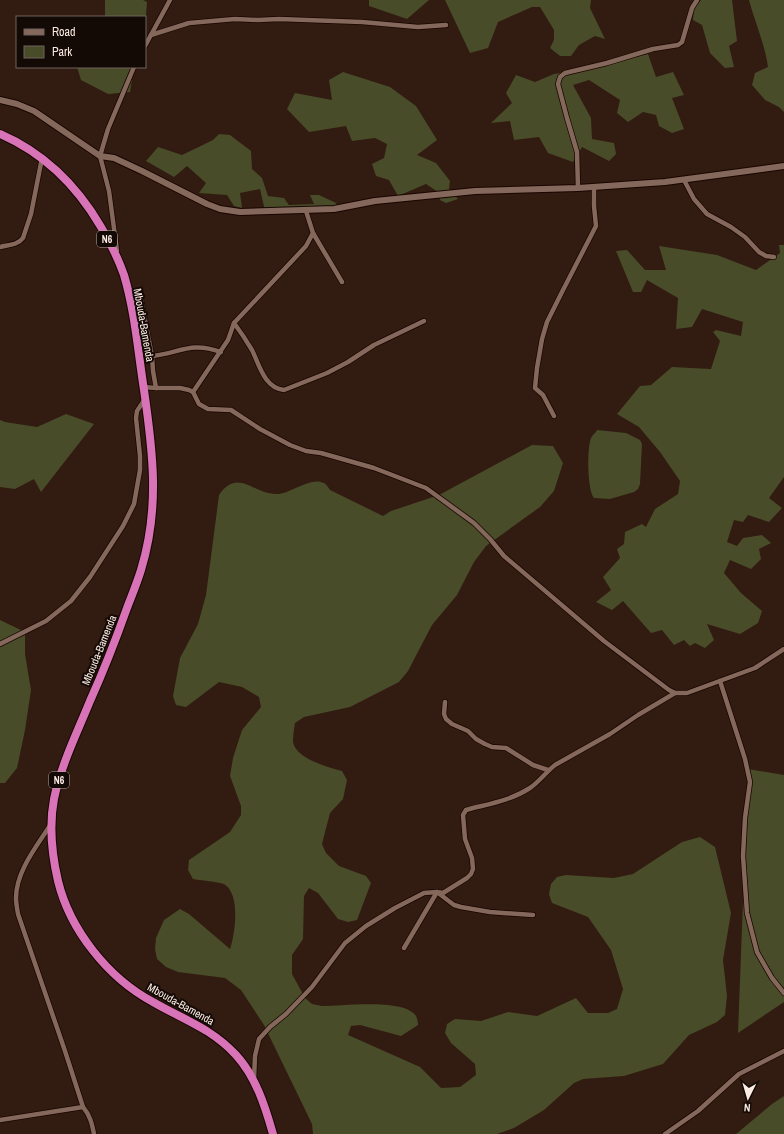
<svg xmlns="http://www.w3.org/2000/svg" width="784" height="1134" font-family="'Archivo Narrow',sans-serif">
<rect width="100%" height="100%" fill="#321b10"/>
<g fill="#484c29">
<polygon points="105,0 143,0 147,2 145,28 145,17 105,17"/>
<polygon points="369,0 429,0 407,19 369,6"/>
<polygon points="445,0 591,0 590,8 605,39 595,36 579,45 571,56 560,56 550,48 554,40 554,30 540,7 532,7 498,22 488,48 470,53"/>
<polygon points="701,0 732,0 737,41 729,46 734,67 725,68 710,53 702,25 693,20 694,9"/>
<path d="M749 0H784V112L779 107 765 100 752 85 755 73 768 67C765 44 755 23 749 0Z"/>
<polygon points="648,54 656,77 673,72 684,95 672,98 684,129 672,133 659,126 656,115 643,112 628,122 617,113 620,100 589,80 573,85 591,118 592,139 614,143 616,154 609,161 582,147 573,162 548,153 539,137 514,140 510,121 491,123 512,103 506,93 516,75 535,82 554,74 605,66"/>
<polygon points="77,67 134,67 130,92 108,94 81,80"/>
<polygon points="343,72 390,87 416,106 437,140 417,155 436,163 450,181 449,189 458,199 446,203 440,200 438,192 426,184 398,196 389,180 376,176 372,164 384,158 387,144 375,138 352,141 346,126 309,132 287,109 295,93 332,100 329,80"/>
<polygon points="219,134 230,135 251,151 252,169 262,178 268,196 284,198 289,205 314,204 310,195 319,195 336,203 338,209 283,214 265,211 260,189 240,193 242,208 234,206 227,195 199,193 206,183 187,166 174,177 146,161 158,147 182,155 213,140"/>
<polygon points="779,245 784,245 784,477 769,498 782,508 769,522 748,515 743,522 734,520 727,542 737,546 743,538 762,535 771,543 759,549 761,559 751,569 730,560 724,573 741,593 762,611 758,623 740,634 707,624 714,640 705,648 695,643 690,646 684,640 674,645 662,630 651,633 623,601 612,610 596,602 611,590 603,577 620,558 617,549 624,544 625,532 642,524 646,527 655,509 678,494 680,481 660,452 639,427 617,414 640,386 651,385 672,367 711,369 720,341 713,332 716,330 741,336 743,322 702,309 692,327 676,329 678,298 647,280 641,292 633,292 616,251 627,250 645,270 666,270 659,246 717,255 756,270 780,253"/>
<polygon points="66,414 94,424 41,492 34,479 15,489 0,487 0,420 5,422 37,427"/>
<path d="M597 430 626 433 640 440 642 444 640 484 638 489 634 492 610 499 594 498C587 489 587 448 591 438 592 435 596 433 597 430Z"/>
<path d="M532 445 553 446 563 463 554 491 540 507 486 546 474 562 457 595 432 625 408 671 399 682 350 707 304 717 295 723C294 729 293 736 293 742 296 759 328 767 342 771L347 780 343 799 330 813 322 844 326 853 339 866 366 876 371 883 357 920 348 922 338 919 318 893 309 888 304 896 303 939 292 955V974L305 998 312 1004 322 1006C342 1006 405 998 416 1016 417 1018 418 1022 418 1025L401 1036 360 1025 351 1026 348 1035 420 1067 441 1088 460 1087 476 1075 475 1064 451 1043 445 1033 447 1024 455 1019 481 1021 508 1012 537 1016 576 998 588 1013H608L617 1009 623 989 611 950 588 917 552 903 549 894 551 884 557 877 566 875 614 878 633 874 682 842 700 837 715 847 731 913 723 960 727 996 725 1015 717 1022 689 1035 663 1064 624 1076 583 1079 574 1083 544 1110 514 1128 497 1134H313L312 1124 264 1025 241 990 225 978 178 972 166 967 157 959 155 949 156 938 164 920 180 909 189 914 230 949C235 934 241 894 224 884 219 882 199 880 193 879L188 870 189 860 230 832 241 815V806L230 776 233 758 242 730 261 707 259 697 242 687 219 682 186 707 176 705 173 696 180 658 198 624 206 595 219 495C238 467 254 495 277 494 290 494 311 476 324 483 326 484 329 488 330 490L383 516 391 511 439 495Z"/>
<polygon points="0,620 25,632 25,654 31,690 25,730 17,768 5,783 0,783"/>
<polygon points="748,769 784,775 784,1002 738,1033"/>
<polygon points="784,1096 784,1134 736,1134 772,1104"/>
</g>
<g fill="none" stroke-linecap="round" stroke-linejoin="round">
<defs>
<g id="minor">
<polyline points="151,35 189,23 235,19 258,20 279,19 362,22 418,27 446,25"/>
<polyline points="145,46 170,0"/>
<polyline points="684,180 694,199 707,214 731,227 745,237 759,252 766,256 774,257"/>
<polyline points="578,188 577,152 567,118 558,84 560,77 565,73 607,63 653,49 678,45 682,42 692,8 697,0"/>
<polyline points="306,211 313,233 342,282"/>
<path d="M0 247C8 245 18 245 23 238L31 214 42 158"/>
<polyline points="117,251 109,191 100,156 108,129 134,67"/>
<polyline points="129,289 141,300 152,356 153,371 156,388"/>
<path d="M234 323C240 331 246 340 252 350 259 364 264 388 284 390L327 373 348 362 374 345 424 321"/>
<path d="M152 356C180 353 190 341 221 352"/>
<polyline points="143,387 156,388 180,388 189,390 193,392 199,404 208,409 231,410 260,429 290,445 306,451 321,453 374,468 426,488 474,523 490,539 504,556 604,641 669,690 675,693 687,693 755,668 784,649"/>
<polyline points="193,392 228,340 234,323 306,246 313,233"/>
<polyline points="554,416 543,395 535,388 537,368 542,339 547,322 563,290 596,226 594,206 594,187"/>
<polyline points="0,644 46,621 71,601 90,577 123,526 134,504 140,470 140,456 136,418 137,411 145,399"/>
<polyline points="720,681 745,759 750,782 745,818 743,856 747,913 757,952 772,978 784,993"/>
<polyline points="445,702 444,714 446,719 452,724 468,731 476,739 485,744 492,747 506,748 533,765 548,770"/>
<path d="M51 824C37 846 16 871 16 898 16 903 17 908 18 914L65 1051 83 1107C90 1115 92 1124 94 1134"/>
<path d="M404 948 437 892 443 893 467 878 471 874 473 869 472 858 465 839 463 815 466 810C488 804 510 801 530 788 539 782 546 772 555 765L610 734 638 715 675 693"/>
<polyline points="254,1079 255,1056 259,1039 270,1027 286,1014 312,987 345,943 366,926 395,908 424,893 437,892 454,905 461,907 490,912 533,915"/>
<polyline points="0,1120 83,1107"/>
<polyline points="665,1134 698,1111 739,1074 784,1051"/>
</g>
<polyline id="tertiary" points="0,100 17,104 34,111 100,156 114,158 142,171 207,204 220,209 240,212 334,209 375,201 475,191 578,188 665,182 784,166"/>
<path id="trunk" d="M0 134C44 153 77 186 101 227 110 242 118 258 124 275 135 312 138 352 144 390 153 452 160 508 141 570 137 583 132 595 127 608 116 639 104 670 90 701 77 733 61 765 54 799 49 825 52 855 58 881 70 930 108 978 153 1002 184 1020 211 1028 236 1055 256 1077 265 1106 273 1134"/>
</defs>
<use href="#minor" stroke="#190500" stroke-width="6"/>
<use href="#tertiary" stroke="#190500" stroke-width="8"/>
<use href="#trunk" stroke="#190500" stroke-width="10"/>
<use href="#minor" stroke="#84685b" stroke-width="4.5"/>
<use href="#tertiary" stroke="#84685b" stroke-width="6"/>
<use href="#trunk" stroke="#d873b7" stroke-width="8"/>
</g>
<g text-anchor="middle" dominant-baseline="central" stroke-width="4" stroke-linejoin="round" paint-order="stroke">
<g fill="#130905" stroke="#b5a7a0" stroke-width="1">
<rect x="97" y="231" width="20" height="16" rx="3"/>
<rect x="49" y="772" width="20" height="16" rx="3"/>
</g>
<g font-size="10" font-weight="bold" fill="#fbebe3">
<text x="107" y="239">N6</text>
<text x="59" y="780">N6</text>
</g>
<g font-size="11" fill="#fbebe3" stroke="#130905">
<text transform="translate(144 325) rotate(80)">Mbouda-Bamenda</text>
<text transform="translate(99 650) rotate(-68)">Mbouda-Bamenda</text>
<text transform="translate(181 1004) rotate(29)">Mbouda-Bamenda</text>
</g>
</g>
<rect x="16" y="16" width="130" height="52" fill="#130905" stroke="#70635e"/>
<rect x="24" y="29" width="20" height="6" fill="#84685b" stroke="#70635e"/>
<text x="52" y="36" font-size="12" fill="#fbebe3">Road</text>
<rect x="24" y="46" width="20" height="12" fill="#484c29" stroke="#70635e"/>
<text x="52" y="56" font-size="12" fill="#fbebe3">Park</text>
<g transform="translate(748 1098) rotate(185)" stroke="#130905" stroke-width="3" paint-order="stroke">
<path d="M0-3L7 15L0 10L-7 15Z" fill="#fbebe3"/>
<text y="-6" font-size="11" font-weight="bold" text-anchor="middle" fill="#fbebe3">N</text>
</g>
</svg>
